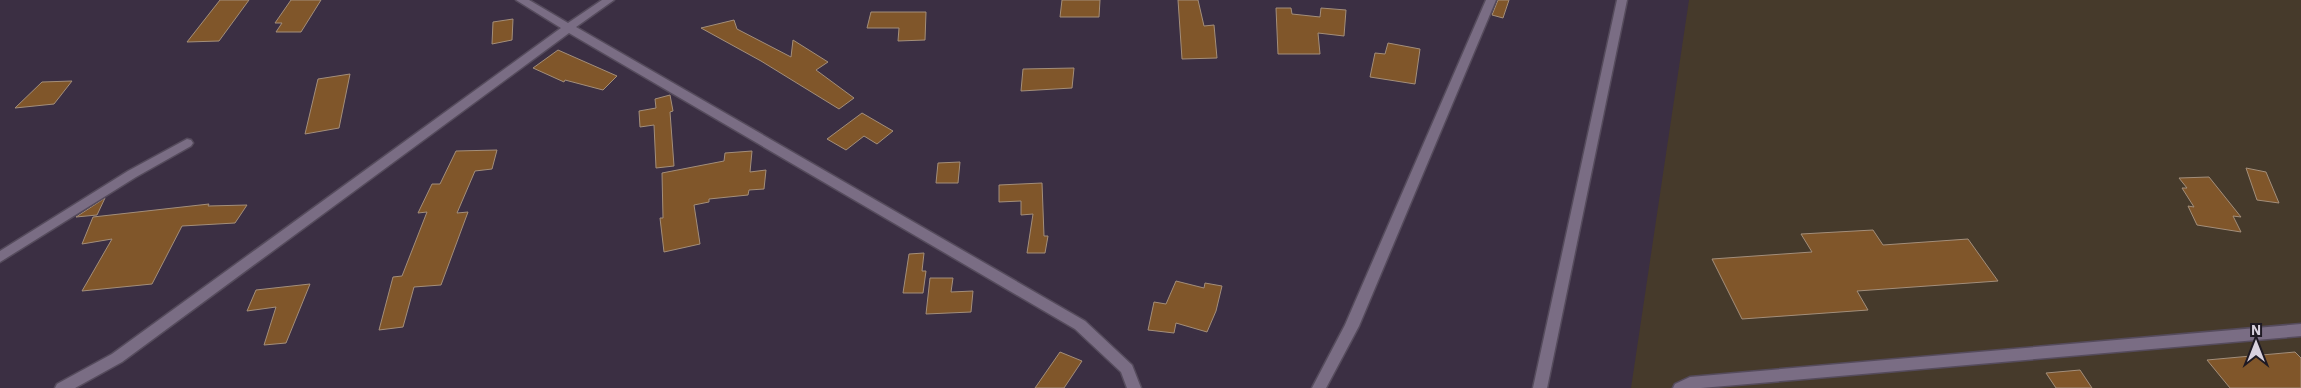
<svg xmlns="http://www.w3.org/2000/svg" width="2301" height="388" font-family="'IBM Plex Sans',sans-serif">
<rect width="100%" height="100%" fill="#3b2f43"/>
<polygon fill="#463a2b" points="1689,0 2301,0 2301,388 1631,388"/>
<g fill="#80562a" stroke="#a38e7a">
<polygon points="220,0 249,0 219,41 187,42"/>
<polygon points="291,0 321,0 301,32 276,32 282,23 275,23"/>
<polygon points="1062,0 1100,0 1099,17 1060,17"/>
<polygon points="1178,0 1198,0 1204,26 1214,25 1217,58 1182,59"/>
<polygon points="1498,0 1509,0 1503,18 1492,15"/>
<polygon points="1276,8 1291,8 1292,14 1320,17 1321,8 1346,10 1344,36 1318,33 1320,54 1278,54"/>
<polygon points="871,12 926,12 925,40 898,41 899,28 867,28"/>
<polygon points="513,19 512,40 492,44 493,22"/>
<polygon points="734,20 737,29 791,57 793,40 828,62 816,70 854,98 839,109 761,61 701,28"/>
<polygon points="1388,43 1420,49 1415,84 1370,77 1375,53 1385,54"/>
<polygon points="558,50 617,76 603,90 565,80 564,82 533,68"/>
<polygon points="1074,68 1072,88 1021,91 1023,69"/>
<polygon points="350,74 339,128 305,134 318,79"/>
<polygon points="72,81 54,104 15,108 42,82"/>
<polygon points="670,95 673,111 670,112 674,166 656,168 654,125 640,127 639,111 656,108 655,99"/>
<polygon points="862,113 893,131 877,144 864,136 846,150 827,139"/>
<polygon points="497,150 492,169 475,171 457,213 468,212 441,285 414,287 403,327 379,330 393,277 402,276 427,212 418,213 432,184 440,184 456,151"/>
<polygon points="752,151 750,172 766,170 764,189 749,190 748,195 709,199 709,202 694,205 700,244 664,252 660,218 663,218 662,173 724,161 725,153"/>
<polygon points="960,162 958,183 936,183 938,163"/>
<polygon points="2246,168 2266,172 2279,203 2257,200"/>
<polygon points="2209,177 2241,217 2233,216 2241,232 2197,225 2188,206 2194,207 2182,188 2187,188 2179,178"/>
<polygon points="1042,183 1044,236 1048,236 1045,253 1027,253 1033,214 1021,215 1021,201 999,202 999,185"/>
<polygon points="105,198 97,215 76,217"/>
<polygon points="209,204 208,206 247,205 235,223 182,226 152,284 82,291 112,239 82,244 93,217"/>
<polygon points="1873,230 1883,245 1968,239 1998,281 1857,291 1868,310 1742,319 1712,259 1812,252 1801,234"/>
<polygon points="924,253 922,271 926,271 923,293 903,293 909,254"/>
<polygon points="930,278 953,278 951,292 973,291 971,312 926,314"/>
<polygon points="1176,281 1204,288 1205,283 1222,286 1216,311 1207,332 1176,323 1174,333 1148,330 1154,302 1166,304"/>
<polygon points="310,284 286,343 264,345 276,307 247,311 256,290"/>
<polygon points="1060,352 1082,361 1064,388 1035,388"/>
<polygon points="2295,352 2301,358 2301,388 2230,388 2207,360"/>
<polygon points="2080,370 2092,388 2056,388 2046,373"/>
</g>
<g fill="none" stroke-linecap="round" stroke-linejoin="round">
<defs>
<g id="minor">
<polygon points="516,0 529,0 568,23 602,0 614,0 576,27 1085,321 1132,365 1141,388 1127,388 1121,372 1075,329 569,33 122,362 75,388 55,388 57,384 112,354 561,28"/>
<polygon points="1486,0 1496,0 1359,326 1326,388 1312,388 1345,325"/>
<polygon points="1617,0 1627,0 1547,388 1533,388"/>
<polygon points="187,139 191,140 193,143 191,146 136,177 0,262 0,251 128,171"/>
<polygon points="2301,324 2301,336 1701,388 1673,388 1675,384 1690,377"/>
</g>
</defs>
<use href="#minor" stroke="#554b5c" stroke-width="3"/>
<use href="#minor" fill="#7a6d84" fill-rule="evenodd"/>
</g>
<g transform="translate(2256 343)" stroke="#1f1a23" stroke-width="4" paint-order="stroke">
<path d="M0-4L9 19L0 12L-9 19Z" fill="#d8d1de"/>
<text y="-8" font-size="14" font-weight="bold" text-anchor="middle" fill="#d8d1de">N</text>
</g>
</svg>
